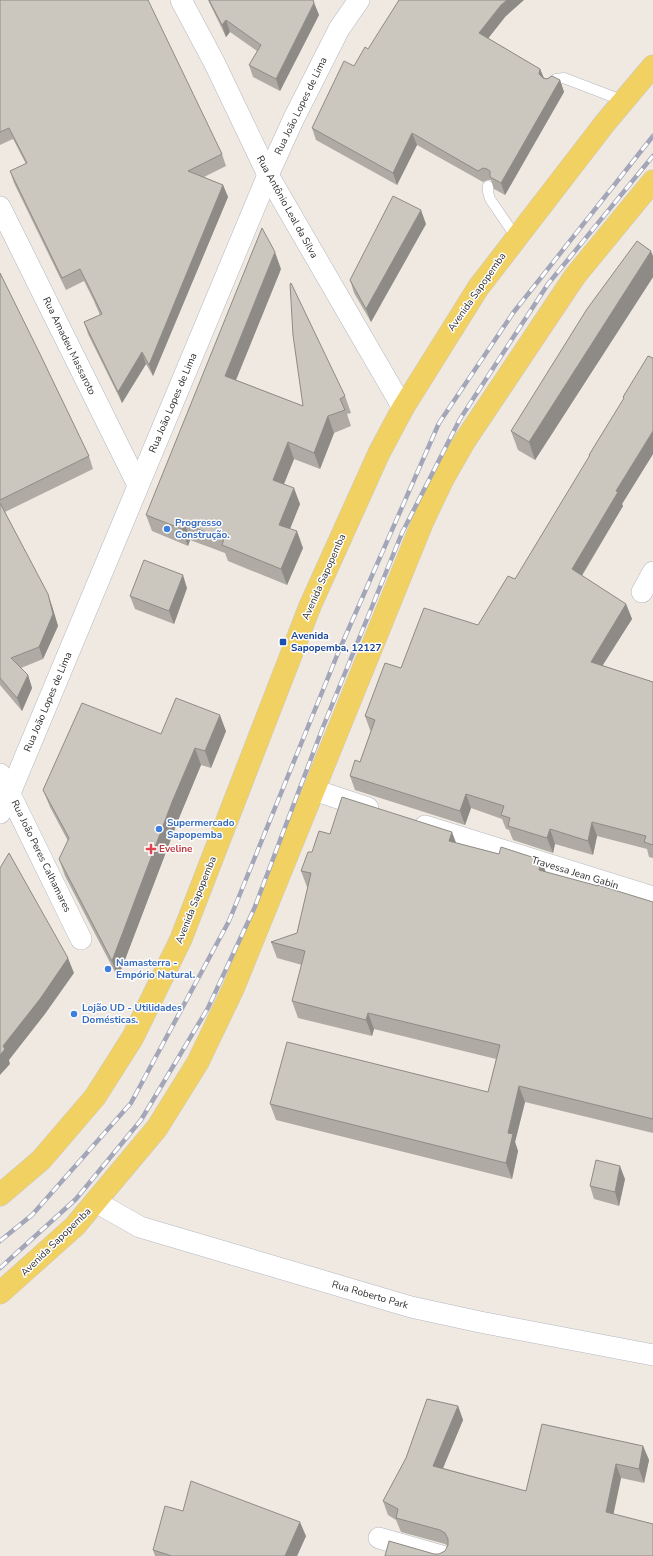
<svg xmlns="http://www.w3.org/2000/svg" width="653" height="1556" font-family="'Nunito Sans',sans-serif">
<rect width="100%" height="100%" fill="#efe9e1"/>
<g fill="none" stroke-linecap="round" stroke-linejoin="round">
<defs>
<g id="lane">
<polyline points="550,84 556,79 564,78 624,101"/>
<polyline points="488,186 488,192 490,199 516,237"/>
</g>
<g id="street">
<polyline points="181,0 215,64 268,175 403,408"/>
<polyline points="0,207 138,485"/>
<polyline points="642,592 653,572"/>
<polyline points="0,774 81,939"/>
<polyline points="314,790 368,808"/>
<polyline points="0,813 10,793 268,175 294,118 339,29 359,0"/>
<polyline points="425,826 653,897"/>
<polyline points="96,1202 140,1227 411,1307 480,1322 653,1355"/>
<polyline points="379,1538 442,1556"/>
</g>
<g id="primary">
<polyline points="0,1195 41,1160 95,1097 133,1037 181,939 310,606 379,453 403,408 478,288 605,123 653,66"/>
<polyline points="0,1293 75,1226 157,1128 198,1062 233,989 423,521 443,479 464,442 575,276 653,181"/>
</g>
</defs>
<use href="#lane" stroke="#b4b7c1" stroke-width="11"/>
<use href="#street" stroke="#b4b7c1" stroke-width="22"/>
<use href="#primary" stroke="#c9c9c9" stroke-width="23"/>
<use href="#lane" stroke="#fff" stroke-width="10"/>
<use href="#street" stroke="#fff" stroke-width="21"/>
<use href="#primary" stroke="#f2d163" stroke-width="22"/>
<defs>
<g id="rail">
<polyline points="0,1241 32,1215 131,1103 229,921 338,653 439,423 513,313 653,136"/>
<polyline points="0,1268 76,1199 141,1120 208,1008 254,909 323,727 402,533 460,419 548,284 653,156"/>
</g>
</defs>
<use href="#rail" stroke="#a3a6b8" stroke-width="4.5"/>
<use href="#rail" stroke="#fff" stroke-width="3" stroke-dasharray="9" stroke-linecap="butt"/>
</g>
<g fill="#afaba4">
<polygon points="0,0 222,154 226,166 204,177 223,185 228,197 153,376 146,364 122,403 88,334 84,322 100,315 93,299 84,281 66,290 14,183 10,171 26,164 13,139 0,145"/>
<polygon points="208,0 313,0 319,15 280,91 253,77 249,65 257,51 230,32 226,37"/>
<polygon points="505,17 488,38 540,69 544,78 560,80 564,92 505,195 494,189 491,180 488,180 483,182 417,145 397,185 316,140 312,128 354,66 368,49"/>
<polygon points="426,224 371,322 354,293 350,280"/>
<polygon points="653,256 653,277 535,460 518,450 511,431"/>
<polygon points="281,269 236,380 303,406 345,396 351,413 347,414 351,426 334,433 320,469 294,459 284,484 300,504 290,529 303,548 287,585 228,561 225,553 190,540 188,546 152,531 146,515"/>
<polygon points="0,273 89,456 93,469 5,512 52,606 58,626 43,659 21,668 28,675 32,688 22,711 0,685"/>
<polygon points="653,358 653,454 622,504 623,506 582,576 626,604 632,619 602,665 653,682 653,858 649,857 647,849 597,836 593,855 555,844 553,853 513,840 509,830 506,829 502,819 471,808 465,825 355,790 350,776 360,762 371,731 370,730 365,716 401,668 478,625 515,579 590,457 589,455 624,399 623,397"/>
<polygon points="187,588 174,624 135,609 130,596"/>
<polygon points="226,731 211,768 201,765 179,818 118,978 65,876 59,859 68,841 50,807 43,790 161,734"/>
<polygon points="330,834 456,843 499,854 541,860 546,872 653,902 653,1133 525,1102 515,1142 518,1151 512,1179 276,1120 270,1104 488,1092 496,1059 374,1029 372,1036 298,1018 292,1001 302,965 277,958 271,942 297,933 308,887 307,887 301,871 312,852"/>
<polygon points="625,1179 619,1206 594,1199 590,1186"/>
<polygon points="427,1399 458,1406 463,1420 443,1468 526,1491 542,1424 643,1446 649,1460 644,1483 621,1478 613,1514 653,1524 653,1556 385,1556 389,1541 434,1554 439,1554 445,1551 448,1546 445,1544 401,1532 396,1520 388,1515 383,1501 406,1458"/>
<polygon points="183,1511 306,1536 297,1556 155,1556 153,1550"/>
</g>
<g fill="#8e8b86">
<polygon points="507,0 524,0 505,17 483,45 479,33 501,5"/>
<polygon points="314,3 319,15 280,91 276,79"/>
<polygon points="226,20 230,32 226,37 222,25"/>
<polygon points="540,69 545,81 539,74"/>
<polygon points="560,80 564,92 505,195 501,183"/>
<polygon points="412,133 417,145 397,185 393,173"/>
<polygon points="223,185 228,197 153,376 149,365"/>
<polygon points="421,210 426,224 371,322 366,309"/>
<polygon points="651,251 653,256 653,277 535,460 529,442"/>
<polygon points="275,252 281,269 231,392 225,376"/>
<polygon points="142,352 146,364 122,403 118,392"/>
<polygon points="328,416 334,433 320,469 314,453"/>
<polygon points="653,431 653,454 622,504 623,506 577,583 572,569 616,491"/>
<polygon points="288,442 294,459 279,496 273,480"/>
<polygon points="294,488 300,504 285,541 279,525"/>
<polygon points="185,524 190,540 188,546 182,529"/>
<polygon points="297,531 303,548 287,585 281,569"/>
<polygon points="183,575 187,588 174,624 169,611"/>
<polygon points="48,594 52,606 58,626 43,659 39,647"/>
<polygon points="626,604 632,619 596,676 591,662"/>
<polygon points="28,675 32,688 22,711 17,698"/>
<polygon points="220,715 226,731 211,768 205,751"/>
<polygon points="195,748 201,765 179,818 118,978 112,961 172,802"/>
<polygon points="466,794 471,808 465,825 460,811"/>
<polygon points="592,822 597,836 593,855 588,841"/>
<polygon points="550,829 555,844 553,853 547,838"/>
<polygon points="452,832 458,848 449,841"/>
<polygon points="541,860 547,876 539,870"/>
<polygon points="68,958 74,973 45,1014 9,1060 10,1064 0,1075 0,1055 3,1046"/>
<polygon points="368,1013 374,1029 372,1036 366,1020"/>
<polygon points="519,1086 525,1102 515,1142 518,1151 512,1179 506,1163 508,1133"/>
<polygon points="620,1166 625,1179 619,1206 615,1192"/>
<polygon points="458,1406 463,1420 438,1480 433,1466"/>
<polygon points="643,1446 649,1460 644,1483 639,1469"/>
<polygon points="616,1464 621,1478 611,1526 606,1512"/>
<polygon points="300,1522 306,1536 297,1556 285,1556"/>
</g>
<g fill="#cbc7bf" stroke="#8e8b86">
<polygon points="0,0 148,0 222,154 188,171 223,185 149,365 142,352 118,392 84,322 102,314 89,287 80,269 62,278 10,171 27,163 9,128 0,132"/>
<polygon points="209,0 313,0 314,3 276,79 249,65 261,45 226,20 222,25"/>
<polygon points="399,0 507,0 501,5 479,33 540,69 539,74 543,78 547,79 552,76 560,80 501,183 490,177 490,171 487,169 483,168 478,171 412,133 393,173 312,128 344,61 354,66 365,47 368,49"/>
<polygon points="393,196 421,210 366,309 350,280"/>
<polygon points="262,228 275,252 225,376 303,406 293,335 290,284 291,283 345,396 340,399 345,410 328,416 314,453 288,442 273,480 294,488 279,525 297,531 281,569 222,545 224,539 185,524 182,529 146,515"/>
<polygon points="637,241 651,251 529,442 511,431 587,309"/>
<polygon points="0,273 39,352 89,456 0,500"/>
<polygon points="648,356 653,358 653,431 616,491 618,492 572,569 626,604 591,662 653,682 653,845 644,842 646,836 592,822 588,841 550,829 547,838 508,826 510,818 501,815 504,806 466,794 460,811 350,776 355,760 360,762 375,720 365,716 385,663 401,668 424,608 478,625 508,576 515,579 590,455 589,455 624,398 623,397"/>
<polygon points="0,503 48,594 53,614 39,647 11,658 28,675 17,698 0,678"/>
<polygon points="144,560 183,575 169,611 130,596"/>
<polygon points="176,698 220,715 205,751 195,748 172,802 112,961 59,859 69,838 43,790 82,703 161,734"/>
<polygon points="342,797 452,832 449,841 499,854 501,847 541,860 539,870 598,886 598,885 653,902 653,1119 519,1086 508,1133 513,1134 506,1163 270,1104 287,1042 488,1092 500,1045 368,1013 366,1020 292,1001 305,951 271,942 297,933 311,873 301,871 308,852 312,852 319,831 330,834"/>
<polygon points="9,853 68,958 40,999 3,1046 5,1049 0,1055 0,868"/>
<polygon points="596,1160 620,1166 615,1192 590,1186"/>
<polygon points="427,1399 458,1406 433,1466 526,1491 542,1424 643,1446 639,1469 616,1464 606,1512 653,1524 653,1556 385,1556 389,1541 434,1554 439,1554 445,1551 448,1545 448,1539 445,1533 440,1530 396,1518 398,1509 383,1501 406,1458"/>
<polygon points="191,1481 300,1522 285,1556 171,1556 169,1555 153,1550 165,1506 183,1511"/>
</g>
<g fill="#3f7fe0" stroke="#fff" stroke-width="1.5">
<circle cx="167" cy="529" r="4"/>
<circle cx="159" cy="829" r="4"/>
<circle cx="108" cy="969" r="4"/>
<circle cx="74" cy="1014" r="4"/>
</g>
<rect fill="#1a4fb4" stroke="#fff" stroke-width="1.5" x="279" y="638" width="8" height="8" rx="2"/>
<path fill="#e0444e" stroke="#fff" stroke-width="1.5" d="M149 843h4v4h4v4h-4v4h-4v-4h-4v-4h4z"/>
<g text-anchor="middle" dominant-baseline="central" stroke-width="3" stroke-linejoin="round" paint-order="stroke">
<g font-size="10" fill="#2e2e2e" stroke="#fff">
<text transform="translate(301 106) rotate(-64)">Rua João Lopes de Lima</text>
<text transform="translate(287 207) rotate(61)">Rua Antônio Leal da Silva</text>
<text transform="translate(477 292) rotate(-55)">Avenida Sapopemba</text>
<text transform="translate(69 346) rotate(64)">Rua Amadeu Massaroto</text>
<text transform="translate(173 403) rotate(-67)">Rua João Lopes de Lima</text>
<text transform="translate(324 577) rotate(-66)">Avenida Sapopemba</text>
<text transform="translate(48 702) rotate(-67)">Rua João Lopes de Lima</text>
<text transform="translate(41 856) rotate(64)">Rua João Peres Calhamares</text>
<text transform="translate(575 873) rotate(17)">Travessa Jean Gabin</text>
<text transform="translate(196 900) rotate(-68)">Avenida Sapopemba</text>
<text transform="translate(56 1242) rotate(-44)">Avenida Sapopemba</text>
<text transform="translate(370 1295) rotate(16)">Rua Roberto Park</text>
</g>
<g font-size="10" font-weight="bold" fill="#366cbe" stroke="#fff" text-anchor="start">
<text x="175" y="523">Progresso<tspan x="175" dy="12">Construção.</tspan></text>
<text x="167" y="823">Supermercado<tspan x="167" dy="12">Sapopemba</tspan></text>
<text x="116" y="963">Namasterra -<tspan x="116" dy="12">Empório Natural.</tspan></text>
<text x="82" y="1008">Lojão UD - Utilidades<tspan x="82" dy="12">Domésticas.</tspan></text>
</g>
<g font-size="10" font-weight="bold" fill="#164399" stroke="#fff" text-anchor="start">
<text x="291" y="636">Avenida<tspan x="291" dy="12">Sapopemba, 12127</tspan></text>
</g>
<g font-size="10" font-weight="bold" fill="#be3a42" stroke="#fff" text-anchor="start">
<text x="159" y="849">Eveline</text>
</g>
</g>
</svg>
